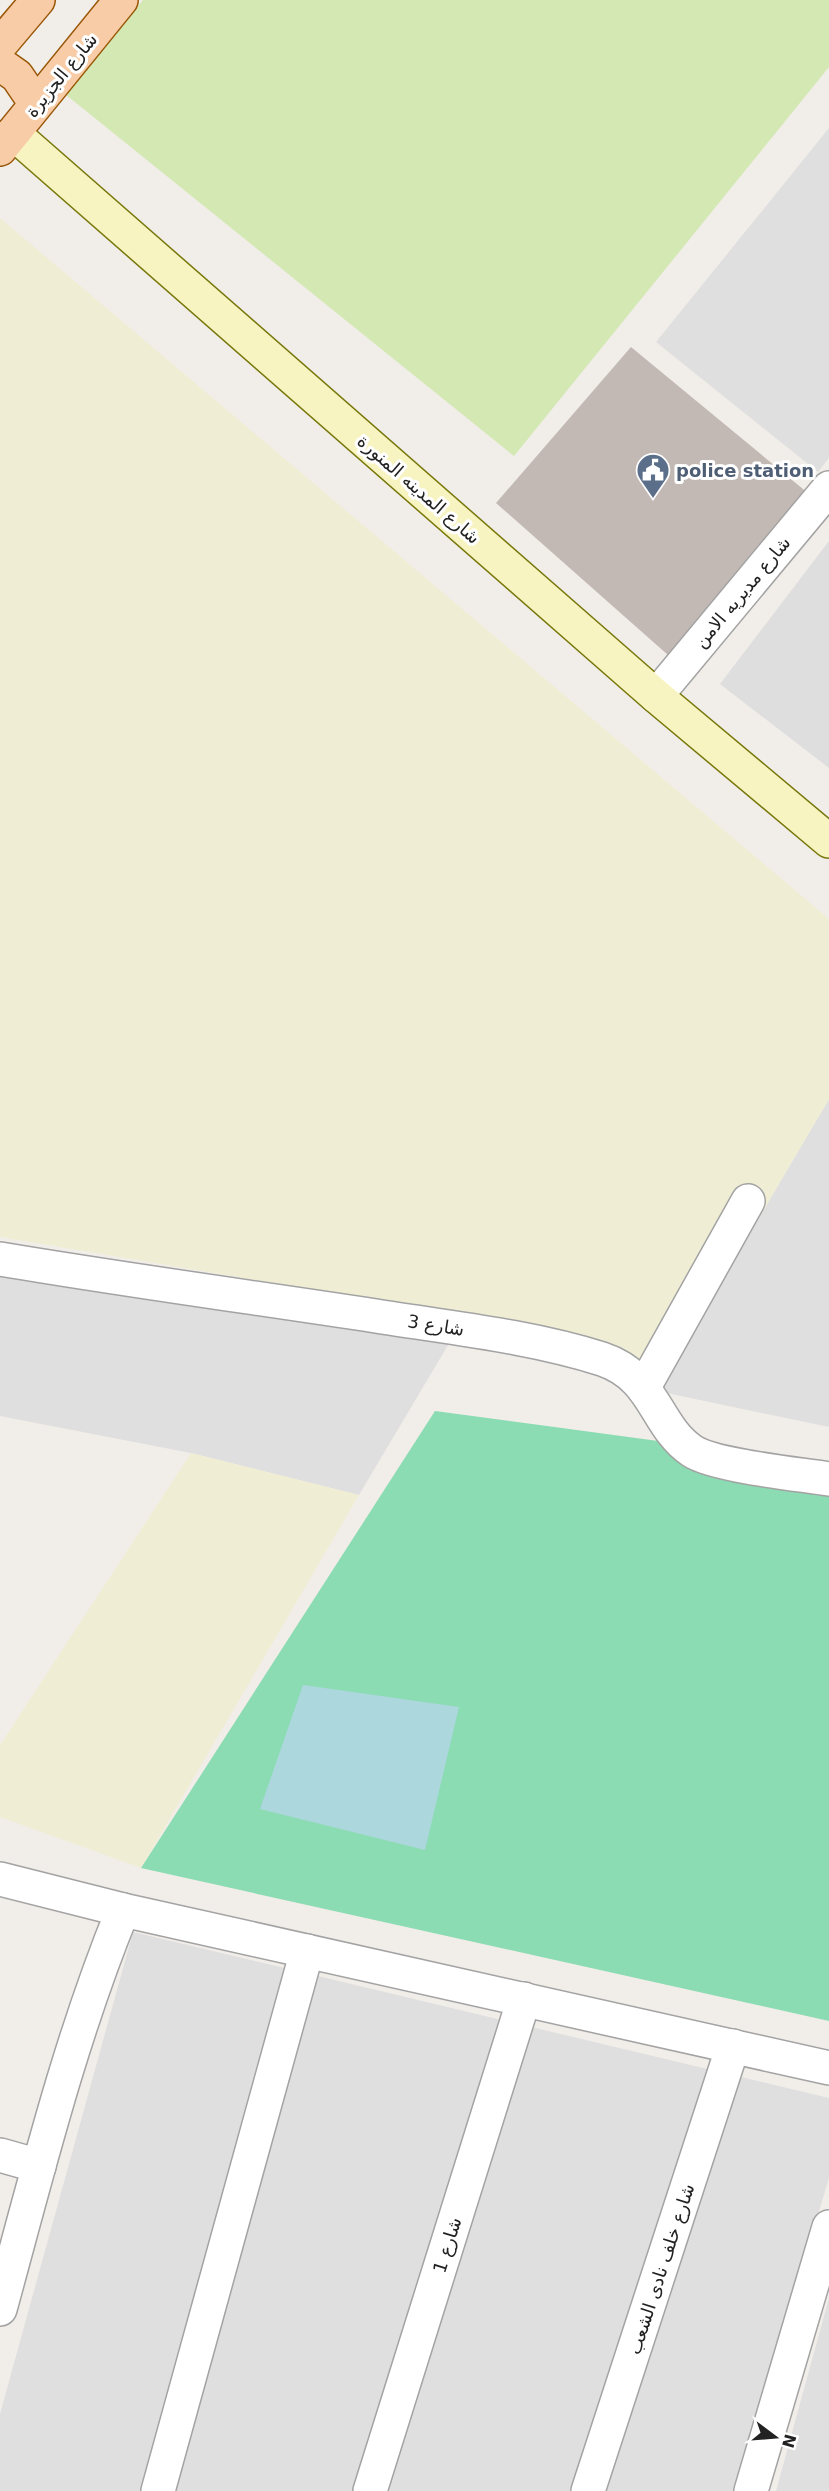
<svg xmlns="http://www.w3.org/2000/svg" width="829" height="2491" font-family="'DejaVu Sans','Noto Naskh Arabic',sans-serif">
<rect width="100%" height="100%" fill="#f1ede9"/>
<g fill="#e0dfdf">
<polygon points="829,128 829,458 818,472 656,342"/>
<polygon points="829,1099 829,1427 657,1391"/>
<polygon points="0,1270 451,1340 359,1495 191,1453 0,1416"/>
<polygon points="133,1932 829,2098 829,2178 735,2491 0,2491 0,2414"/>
<polygon points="829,2298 829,2491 776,2491"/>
</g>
<g fill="#efeed5">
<polygon points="0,218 829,919 829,1099 657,1391 634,1356 589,1340 464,1315 0,1237"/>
<polygon points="191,1453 359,1495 141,1868 0,1817 0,1745"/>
</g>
<polygon fill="#d3e8b2" points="143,0 829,0 829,67 514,456 65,94"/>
<polygon fill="#8bdcb3" points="435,1411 829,1464 829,2021 141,1868"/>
<polygon fill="#dedede" points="829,541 829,768 720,684"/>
<polygon fill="#acd7dd" points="303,1685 459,1707 425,1850 260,1809"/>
<polygon fill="#c2b9b5" points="631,347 809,494 668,655 496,503"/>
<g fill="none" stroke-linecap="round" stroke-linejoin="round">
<defs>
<g id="minor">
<polyline points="656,696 829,488"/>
<path d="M0 1259C125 1280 251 1297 376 1316 451 1328 529 1336 602 1359 656 1377 654 1425 692 1451 715 1466 798 1474 829 1479"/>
<polyline points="644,1387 748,1201"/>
<polyline points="0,1879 123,1910 829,2068"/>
<polyline points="0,2155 39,2166"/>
<path d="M0 2309C37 2174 70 2039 123 1910"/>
<polyline points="158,2491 307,1951"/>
<polyline points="370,2491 524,1999"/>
<polyline points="588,2491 733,2046"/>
<polyline points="751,2491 829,2227"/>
</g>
<polyline id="secondary" points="13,133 656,696 829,841"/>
<g id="primary">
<polyline points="0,45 38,0"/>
<polyline points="0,64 17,76 36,104"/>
<polyline points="0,149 121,0"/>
</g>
</defs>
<use href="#minor" stroke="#a3a3a3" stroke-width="36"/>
<use href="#secondary" stroke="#77770a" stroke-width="36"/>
<use href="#primary" stroke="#995706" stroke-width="36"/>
<use href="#minor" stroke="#fff" stroke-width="33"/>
<use href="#secondary" stroke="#f8f4c1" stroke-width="33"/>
<use href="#primary" stroke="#f8cca7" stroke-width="33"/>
</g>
<defs>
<symbol id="civic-pin" viewBox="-11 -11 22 30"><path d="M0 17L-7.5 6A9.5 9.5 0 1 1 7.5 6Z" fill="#5c6f8a" stroke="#fff"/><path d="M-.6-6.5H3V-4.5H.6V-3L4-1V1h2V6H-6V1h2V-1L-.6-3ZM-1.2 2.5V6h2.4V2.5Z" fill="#fff"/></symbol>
</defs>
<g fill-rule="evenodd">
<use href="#civic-pin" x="634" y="451" width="38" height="52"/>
</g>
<g text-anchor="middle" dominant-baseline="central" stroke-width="6" stroke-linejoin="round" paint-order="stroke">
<g font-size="18" fill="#222" stroke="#fff">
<text transform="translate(61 75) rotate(-51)">شارع الجزيرة</text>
<text transform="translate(419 489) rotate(41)">شارع المدينه المنورة</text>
<text transform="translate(742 592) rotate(-50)">شارع مديريه الامن</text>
<text transform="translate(436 1325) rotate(9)">شارع 3</text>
<text transform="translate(447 2245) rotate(-73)">شارع 1</text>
<text transform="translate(661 2269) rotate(-72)">شارع خلف نادى الشعب</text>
</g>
<g font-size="18" font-weight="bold" fill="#4e5e75" stroke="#fff" text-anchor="start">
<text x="676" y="470">police station</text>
</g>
</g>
<g transform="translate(775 2437) rotate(106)" stroke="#ffffff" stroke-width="4.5" paint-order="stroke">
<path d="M0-4.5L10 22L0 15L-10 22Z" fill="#222222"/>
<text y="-9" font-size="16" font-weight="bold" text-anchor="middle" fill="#222222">N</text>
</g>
</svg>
